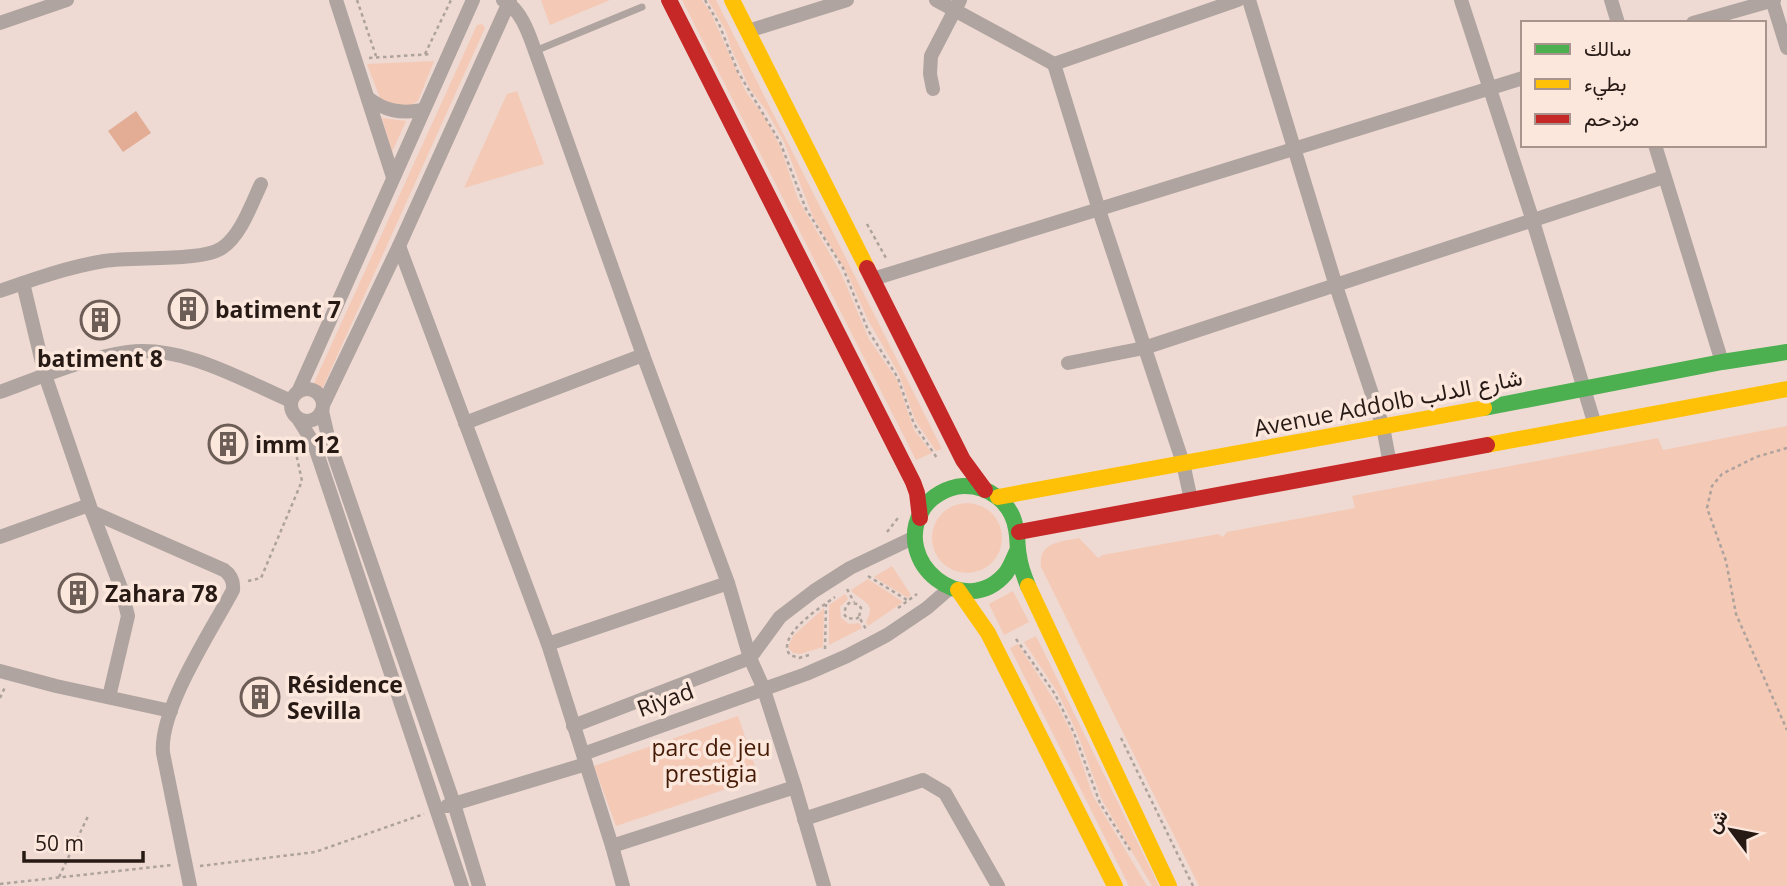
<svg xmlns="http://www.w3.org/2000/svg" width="1787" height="886" font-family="'Open Sans',Vazirmatn,sans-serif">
<rect width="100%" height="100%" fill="#eedad2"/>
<g fill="#f4c9b6">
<polygon points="541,0 610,0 550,25"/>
<polygon points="682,0 702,0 711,13 746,92 763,115 780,146 798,199 841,273 869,339 897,380 914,430 932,453 916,460"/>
<polygon points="708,0 716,0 942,449 936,451 915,420 899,374 868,320 847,273 813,217 784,142 766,110 750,89 731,48 726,31"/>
<polygon points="482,24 485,28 323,387 317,388 314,383 477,25"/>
<polygon points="434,61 418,101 412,105 399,108 380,98 367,64"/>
<polygon points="517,91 544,164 464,188 507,94"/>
<polygon points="382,118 406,121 392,152"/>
<path d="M1787 426V886H1199L1041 567C1038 542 1060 542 1079 538L1098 558 1103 555 1218 534 1223 537 1227 532 1355 508 1352 496 1658 438 1663 450Z"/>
<circle cx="967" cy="538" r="35"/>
<polygon points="892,566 911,595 908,598 874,577"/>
<path d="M868 579 903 602 868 626 866 622C878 601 860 602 851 590Z"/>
<polygon points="1013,591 1029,622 1004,635 989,604"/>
<polygon points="845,594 848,599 840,607 841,618 849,624 859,623 862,628 829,645 829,605"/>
<polygon points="824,608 823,647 800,654 793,653 788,647 793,636"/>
<polygon points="1036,636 1159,886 1152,886 1102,800 1078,735 1058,693 1024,642"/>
<polygon points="1018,644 1058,706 1072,734 1093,796 1147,886 1129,886 1010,648"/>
<polygon points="738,716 759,778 616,826 594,766"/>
</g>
<polygon fill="#e2ac95" points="136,111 151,133 123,152 108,131"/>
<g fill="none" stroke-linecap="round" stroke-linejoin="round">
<g stroke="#ada29c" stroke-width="2.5" stroke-dasharray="3.5 3.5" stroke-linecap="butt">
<polyline points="357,0 376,56"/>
<polyline points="705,0 719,24 738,72 780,142 806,209 843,268 868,330 898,378 914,424 937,458"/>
<polyline points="425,54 451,0"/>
<polyline points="369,58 432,54"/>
<polyline points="867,224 886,258"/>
<polyline points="1787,448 1756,457 1722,474 1712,486 1707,508 1726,561 1736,614 1787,730"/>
<polyline points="887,532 898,518"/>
<polyline points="868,576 907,600"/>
<polyline points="248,581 261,578 302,481 293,439"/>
<polyline points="847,589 854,602"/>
<polyline points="898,608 917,594"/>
<polyline points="859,617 856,619 847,618 844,614 846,606 849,603 858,604 861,608 859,617 866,629"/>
<polyline points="1016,639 1055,694 1074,733 1100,803 1130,850"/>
<polyline points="825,649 826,604"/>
<path d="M809 655 799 658 790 655C775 636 821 607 835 597"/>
<polyline points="0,698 5,687"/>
<polyline points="1121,738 1193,886"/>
<polyline points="200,866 315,852 424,814"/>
<polyline points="59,877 89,814"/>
<polyline points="0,884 172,865"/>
</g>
<polyline stroke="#afa4a0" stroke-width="7" points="535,51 642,7"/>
<g stroke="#afa4a0" stroke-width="14">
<polyline points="336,0 393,177"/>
<path d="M503 0C521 9 529 34 535 51L643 355 728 583 750 658 763 687 795 787 824 886"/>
<polyline points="936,0 1054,64 1099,210 1183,463 1191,500"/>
<polyline points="1249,0 1336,286 1383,427 1390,464"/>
<polyline points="1461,0 1532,218 1595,425"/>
<polyline points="1611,0 1618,23"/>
<polyline points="1772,0 1787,48"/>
<polyline points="0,23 67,0"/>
<polyline points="1693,23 1774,0"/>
<polyline points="748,31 847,0"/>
<polyline points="1054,64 1238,0"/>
<polyline points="933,89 930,74 931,56 960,0"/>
<path d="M368 98C385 111 401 114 422 110"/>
<polyline points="1655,145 1722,362"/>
<polyline points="399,246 548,644 612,846 623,886"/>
<polyline points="873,279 1523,78"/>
<path d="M23 283 45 375 92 512 224 570C231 575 234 581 233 590 212 630 159 709 163 753L190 886"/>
<path d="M0 291C34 279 68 267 104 261 133 256 201 262 222 248 241 235 251 205 261 184"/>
<polyline points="1068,363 1144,348 1664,177"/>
<circle cx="307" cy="405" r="16"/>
<path d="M0 392C41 377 85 358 128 352 184 345 242 380 291 401"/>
<polyline points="298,392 473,0"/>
<polyline points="324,403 399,246 510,0"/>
<polyline points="322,411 329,441 454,804 479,886"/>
<polyline points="299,420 314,444 462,886"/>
<polyline points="465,423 643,355"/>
<polyline points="92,512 121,588 128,616 109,697"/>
<polyline points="0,537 89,505"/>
<polyline points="548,644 728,583"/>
<polyline points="0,671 56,686 171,711"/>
<polyline points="573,726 750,658 780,617 814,591 850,568 915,537"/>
<polyline points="583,754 806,674 847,656 887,635 927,608 950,588"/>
<polyline points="447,806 586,764"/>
<polyline points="804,819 923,780 945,793 998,886"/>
<polyline points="612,846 795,787"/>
</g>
<g stroke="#4caf50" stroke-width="16">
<polyline points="1484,408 1722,362 1787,352"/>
<path d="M1018 549C1014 557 1011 566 1006 573 965 622 890 562 923 509 931 496 948 487 963 486 989 485 1012 503 1016 529 1018 538 1017 547 1019 556 1020 566 1024 576 1028 586"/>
</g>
<g stroke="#ffc107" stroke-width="16">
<polyline points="732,0 867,268"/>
<polyline points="1487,445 1787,389"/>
<polyline points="998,497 1484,408"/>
<polyline points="1028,586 1169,886"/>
<polyline points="958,590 988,633 1115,886"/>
</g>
<g stroke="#c62828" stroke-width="16">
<polyline points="669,0 913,482 917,493 920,518"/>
<polyline points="867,268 963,460 985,490"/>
<polyline points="1019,532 1487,445"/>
</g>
</g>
<defs>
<symbol id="building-ring" viewBox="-11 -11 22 22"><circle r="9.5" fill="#fce7dd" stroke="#6d5d57" stroke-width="1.5"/><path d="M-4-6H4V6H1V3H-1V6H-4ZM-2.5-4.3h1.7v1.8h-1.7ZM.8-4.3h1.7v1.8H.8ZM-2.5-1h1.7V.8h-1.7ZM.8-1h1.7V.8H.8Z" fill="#6d5d57"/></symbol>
</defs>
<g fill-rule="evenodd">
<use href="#building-ring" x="166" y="287" width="44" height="44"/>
<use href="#building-ring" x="78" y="298" width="44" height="44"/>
<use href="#building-ring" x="206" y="422" width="44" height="44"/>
<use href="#building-ring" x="56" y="571" width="44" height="44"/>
<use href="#building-ring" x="238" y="675" width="44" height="44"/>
</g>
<g text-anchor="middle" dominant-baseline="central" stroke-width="7" stroke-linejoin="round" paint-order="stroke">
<g font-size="23" font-weight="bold" fill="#271a15" stroke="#fce7dd" text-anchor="start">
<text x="215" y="309">batiment 7</text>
<text x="100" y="358" text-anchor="middle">batiment 8</text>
<text x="255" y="444">imm 12</text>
<text x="105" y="593">Zahara 78</text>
<text x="287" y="684">Résidence<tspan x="287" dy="26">Sevilla</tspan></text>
</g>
<g font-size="23" fill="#271a15" stroke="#fce7dd">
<text transform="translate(1388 402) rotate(-11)">Avenue Addolb شارع الدلب</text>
<text transform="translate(665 699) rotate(-20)">Riyad</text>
</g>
<g font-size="23" fill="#461b05" stroke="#fce7dd">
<text x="711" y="747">parc de jeu<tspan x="711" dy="26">prestigia</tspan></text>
</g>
</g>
<rect x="1521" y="21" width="245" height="126" fill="#fce7dd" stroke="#a7958d" stroke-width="2"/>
<rect x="1535" y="44" width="35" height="10" fill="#4caf50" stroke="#a7958d" stroke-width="2"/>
<text x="1584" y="56" font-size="21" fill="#271a15">سالك</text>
<rect x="1535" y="79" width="35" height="10" fill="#ffc107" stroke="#a7958d" stroke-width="2"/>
<text x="1584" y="91" font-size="21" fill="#271a15">بطيء</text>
<rect x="1535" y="114" width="35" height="10" fill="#c62828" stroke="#a7958d" stroke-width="2"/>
<text x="1584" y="126" font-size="21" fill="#271a15">مزدحم</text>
<g transform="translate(1731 830) rotate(302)" stroke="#fce7dd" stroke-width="5" paint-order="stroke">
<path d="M0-5L12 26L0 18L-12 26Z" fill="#271a15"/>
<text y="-10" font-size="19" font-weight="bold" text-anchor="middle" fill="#271a15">ش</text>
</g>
<path d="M24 851v10h119v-10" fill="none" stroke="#271a15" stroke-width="3.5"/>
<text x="35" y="851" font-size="21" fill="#271a15" stroke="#fce7dd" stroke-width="5" paint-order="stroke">50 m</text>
</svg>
